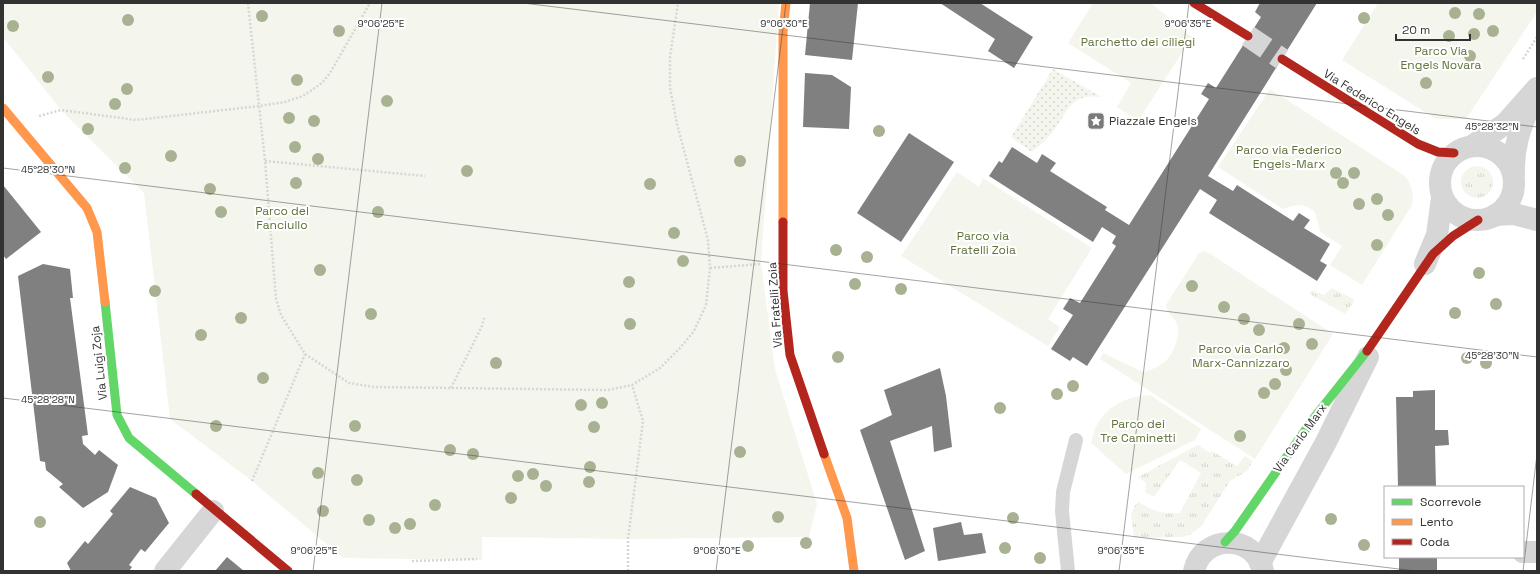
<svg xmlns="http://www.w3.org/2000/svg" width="1540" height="574" font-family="'Space Grotesk',sans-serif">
<defs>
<pattern id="grass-tufts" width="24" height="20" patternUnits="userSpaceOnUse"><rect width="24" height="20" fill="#f4f6ed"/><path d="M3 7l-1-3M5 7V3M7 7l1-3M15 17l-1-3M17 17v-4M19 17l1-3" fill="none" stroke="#d2d3cc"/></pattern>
<pattern id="garden-dots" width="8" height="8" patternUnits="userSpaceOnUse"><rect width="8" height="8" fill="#f4f6ed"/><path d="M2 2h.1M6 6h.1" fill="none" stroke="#d2d3cc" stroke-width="1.8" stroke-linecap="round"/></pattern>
</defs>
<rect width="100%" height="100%" fill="#fff"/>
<g fill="url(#grass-tufts)">
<circle cx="1477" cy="182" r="16"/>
<polygon points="1332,288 1355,300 1345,314 1310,294 1312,290 1324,295"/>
<path d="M1198 445 1210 453 1212 451 1237 466 1245 456 1253 461 1247 471 1230 481 1202 525 1190 535 1181 537 1134 538 1131 513 1138 501C1152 512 1163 514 1180 513L1201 473 1180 460 1154 497 1145 492 1146 483 1138 477Z"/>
</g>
<g fill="#f4f6ed">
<polygon points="3,3 779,3 761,264 775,369 817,504 809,537 628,539 482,537 482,560 343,558 252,481 170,419 144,193 61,110 3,37"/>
<polygon points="1093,3 1151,3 1192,37 1138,121 1117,107 1131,83 1068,43"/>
<polygon points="1378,3 1537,3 1537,12 1466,119 1436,119 1342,60"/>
<path d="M1270 89 1405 176C1412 185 1414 194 1412 205L1362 285 1330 265 1342 246 1320 232 1315 212C1304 203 1296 204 1283 209L1218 167Z"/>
<polygon points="957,172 979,187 983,178 1092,248 1048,319 1060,327 1048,346 901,256"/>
<path d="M1203 251 1209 253 1333 334 1255 459 1100 359 1103 353 1143 372C1161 368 1173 358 1177 339 1178 336 1179 330 1178 327 1176 318 1167 314 1166 305L1199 253Z"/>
<path d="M1150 395 1201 429 1195 440 1126 474 1091 443C1097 411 1120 397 1150 395Z"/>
</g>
<path fill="url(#garden-dots)" d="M1053 69 1101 97C1070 93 1068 112 1052 133 1047 140 1039 146 1032 152L1011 137Z"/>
<g fill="#808080">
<polygon points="810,3 858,3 852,60 805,55"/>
<polygon points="940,3 980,3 1033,37 1014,68 988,51 995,39"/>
<polygon points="1260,3 1317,3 1208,176 1233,191 1237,185 1293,221 1299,213 1310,220 1304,228 1330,244 1320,261 1327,265 1317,281 1209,213 1217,200 1200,189 1087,366 1073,357 1070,361 1051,349 1073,315 1063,309 1070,298 1080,303 1116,246 1112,243 1116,236 1102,227 1093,242 989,176 999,161 1002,163 1012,147 1037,163 1042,154 1056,163 1050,171 1107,207 1105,210 1129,225 1209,99 1201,94 1208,83 1216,88 1261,17 1255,12"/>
<polygon points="805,73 832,75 851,87 849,129 803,127"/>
<polygon points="909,133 954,162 901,242 857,213"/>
<polygon points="3,185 41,232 6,259 3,255"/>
<polygon points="43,264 70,269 73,298 70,298 88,435 82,436 83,444 95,455 99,450 118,465 108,492 83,508 59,487 63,484 46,470 45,462 40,461 18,276"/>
<polygon points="940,368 946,396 952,447 934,452 932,426 890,441 925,551 905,560 860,430 892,415 884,390"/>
<polygon points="1435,390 1435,430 1448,430 1449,445 1435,446 1436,487 1398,487 1396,397 1413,397 1413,391"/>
<polygon points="130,487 156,498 169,523 145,552 141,549 129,565 132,567 129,571 71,571 67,563 85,541 88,544 113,514 110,511"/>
<polygon points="961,522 964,535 982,533 986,553 938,561 933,528"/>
<polygon points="227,557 244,571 215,571"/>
<rect x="1399" y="557" width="38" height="14"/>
</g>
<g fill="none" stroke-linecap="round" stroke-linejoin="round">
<polyline stroke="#d6d6d6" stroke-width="22" stroke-dasharray="22 11" stroke-linecap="butt" points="1248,36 1282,59"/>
<g stroke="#d6d6d6" stroke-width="2.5" stroke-dasharray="2 2" stroke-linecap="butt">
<polyline points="248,3 265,161 276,299 281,315 305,354 349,383 374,387 608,390 632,385 660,368 680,348 694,331 706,305 710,268 708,240 677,124 670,88 670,57 678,3"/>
<polyline points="1523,59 1537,37"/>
<polyline points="39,116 61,110 136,120 259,106 285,102 303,96 322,83 330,73 370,3"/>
<polyline points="265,161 425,176"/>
<polyline points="710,268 760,264"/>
<polyline points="451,388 482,326 484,318"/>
<polyline points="252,481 305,354"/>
<polyline points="412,561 477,559"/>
<polyline points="628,571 628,539 643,421 632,385"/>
</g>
<polyline stroke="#d6d6d6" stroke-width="14" points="1068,571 1062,511 1063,492 1076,440"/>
<g stroke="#d6d6d6" stroke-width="22">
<circle cx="1477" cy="183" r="37"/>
<polyline points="1472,146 1505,124 1537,88"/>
<path d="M1514 173C1513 148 1520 128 1530 105"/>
<polyline points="1495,215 1514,214 1537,220"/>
<polyline points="1425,264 1437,235 1442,198"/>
<polyline points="1523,552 1537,552"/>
<polyline points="1260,563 1325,444 1368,357"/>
<polyline points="165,571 213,511"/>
<path d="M1194 571C1202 534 1255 533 1263 571"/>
</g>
<g stroke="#63d668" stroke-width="9">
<polyline points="105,302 117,415 129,438 196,494"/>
<polyline points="1225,542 1235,531 1313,419 1367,351"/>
</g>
<g stroke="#ff974d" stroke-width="9">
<polyline points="3,108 87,208 97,232 105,302"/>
<polyline points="783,222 783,32 786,3"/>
<polyline points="824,454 847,518 854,571"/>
</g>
<g stroke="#b3261e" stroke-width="9">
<polyline points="1194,3 1248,36"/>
<polyline points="1282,59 1418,144 1438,152 1454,153"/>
<polyline points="783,222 783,291 790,355 824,454"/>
<polyline points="1367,351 1433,254 1453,236 1478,220"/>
<polyline points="196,494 288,571"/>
</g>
</g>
<g fill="#a8b292">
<circle cx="1455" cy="13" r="6"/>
<circle cx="1479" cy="14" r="6"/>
<circle cx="262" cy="16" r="6"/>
<circle cx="1364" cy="18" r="6"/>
<circle cx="128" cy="20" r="6"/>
<circle cx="13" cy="26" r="6"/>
<circle cx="339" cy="31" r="6"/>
<circle cx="1493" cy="31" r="6"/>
<circle cx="1474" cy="34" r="6"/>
<circle cx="1449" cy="36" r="6"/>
<circle cx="1470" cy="56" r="6"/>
<circle cx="48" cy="77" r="6"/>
<circle cx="297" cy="80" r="6"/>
<circle cx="1426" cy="83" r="6"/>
<circle cx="127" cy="89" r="6"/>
<circle cx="387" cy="101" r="6"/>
<circle cx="115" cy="104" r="6"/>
<circle cx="289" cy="118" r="6"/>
<circle cx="314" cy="121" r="6"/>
<circle cx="88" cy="129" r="6"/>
<circle cx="879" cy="131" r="6"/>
<circle cx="295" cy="147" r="6"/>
<circle cx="171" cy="156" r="6"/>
<circle cx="318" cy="159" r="6"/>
<circle cx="740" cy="161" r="6"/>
<circle cx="125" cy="168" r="6"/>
<circle cx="467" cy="171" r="6"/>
<circle cx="1336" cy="173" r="6"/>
<circle cx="1354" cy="173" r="6"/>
<circle cx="296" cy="183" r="6"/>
<circle cx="1343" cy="183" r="6"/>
<circle cx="650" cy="184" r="6"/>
<circle cx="210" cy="189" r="6"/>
<circle cx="1377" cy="199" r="6"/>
<circle cx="1359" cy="204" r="6"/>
<circle cx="221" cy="212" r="6"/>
<circle cx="378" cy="212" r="6"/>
<circle cx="1388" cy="215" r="6"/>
<circle cx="674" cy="233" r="6"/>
<circle cx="1377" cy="245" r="6"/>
<circle cx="836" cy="250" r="6"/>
<circle cx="867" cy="257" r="6"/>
<circle cx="683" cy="261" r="6"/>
<circle cx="320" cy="270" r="6"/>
<circle cx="1479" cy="273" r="6"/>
<circle cx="629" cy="282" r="6"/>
<circle cx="855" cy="284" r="6"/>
<circle cx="1192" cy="286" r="6"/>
<circle cx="901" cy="289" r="6"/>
<circle cx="155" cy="291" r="6"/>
<circle cx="1496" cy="304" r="6"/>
<circle cx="1224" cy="307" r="6"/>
<circle cx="1455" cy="313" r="6"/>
<circle cx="371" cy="314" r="6"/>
<circle cx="241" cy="318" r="6"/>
<circle cx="1244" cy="319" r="6"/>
<circle cx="630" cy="324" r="6"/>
<circle cx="1299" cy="324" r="6"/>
<circle cx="1259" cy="330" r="6"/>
<circle cx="201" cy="335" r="6"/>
<circle cx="1312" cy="344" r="6"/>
<circle cx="1284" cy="348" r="6"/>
<circle cx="838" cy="357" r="6"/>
<circle cx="1467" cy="358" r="6"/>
<circle cx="496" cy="363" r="6"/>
<circle cx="1486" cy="363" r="6"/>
<circle cx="1286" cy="370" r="6"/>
<circle cx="263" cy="378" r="6"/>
<circle cx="1275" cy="384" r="6"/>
<circle cx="1073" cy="386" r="6"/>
<circle cx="1264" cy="393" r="6"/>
<circle cx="1057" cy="394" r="6"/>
<circle cx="602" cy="403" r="6"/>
<circle cx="581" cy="405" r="6"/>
<circle cx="1000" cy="408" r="6"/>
<circle cx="216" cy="426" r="6"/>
<circle cx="355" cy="426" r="6"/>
<circle cx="594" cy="427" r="6"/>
<circle cx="1240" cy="436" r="6"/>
<circle cx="450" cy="450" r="6"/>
<circle cx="740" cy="452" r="6"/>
<circle cx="473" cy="454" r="6"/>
<circle cx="590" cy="467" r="6"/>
<circle cx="318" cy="473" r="6"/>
<circle cx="533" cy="474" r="6"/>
<circle cx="518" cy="476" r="6"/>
<circle cx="357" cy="480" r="6"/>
<circle cx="589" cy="482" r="6"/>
<circle cx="546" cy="486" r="6"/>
<circle cx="511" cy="498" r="6"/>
<circle cx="435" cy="505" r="6"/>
<circle cx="323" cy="511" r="6"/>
<circle cx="778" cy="517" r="6"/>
<circle cx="1013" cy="518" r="6"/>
<circle cx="1331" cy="519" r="6"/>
<circle cx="369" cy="520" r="6"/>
<circle cx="40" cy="522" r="6"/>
<circle cx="410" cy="524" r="6"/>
<circle cx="395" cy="528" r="6"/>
<circle cx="806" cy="543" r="6"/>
<circle cx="1364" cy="545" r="6"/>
<circle cx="748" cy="546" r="6"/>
<circle cx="1005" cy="548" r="6"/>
<circle cx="1040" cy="558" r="6"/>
</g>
<path fill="none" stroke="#323232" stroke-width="1" stroke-opacity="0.45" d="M523 3 1537 127M3 168 1537 357M3 398 1415 571M313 571 382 3M716 571 786 3M1119 571 1189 3M1523 571 1537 454"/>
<defs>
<symbol id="sight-square" viewBox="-11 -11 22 22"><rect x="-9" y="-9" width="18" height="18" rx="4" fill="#7a7a7a" stroke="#fff"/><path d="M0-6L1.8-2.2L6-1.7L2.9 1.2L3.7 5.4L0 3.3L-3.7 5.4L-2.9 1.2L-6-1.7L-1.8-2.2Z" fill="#fff"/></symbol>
</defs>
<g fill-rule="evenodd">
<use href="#sight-square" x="1086" y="111" width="20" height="20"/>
</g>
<g text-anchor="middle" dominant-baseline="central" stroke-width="4" stroke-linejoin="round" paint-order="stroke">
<g font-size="12" fill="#607339" stroke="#fff">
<text x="1138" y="42">Parchetto dei ciliegi</text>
<text x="1441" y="51">Parco Via<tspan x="1441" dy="14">Engels Novara</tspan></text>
<text x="1289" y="150">Parco via Federico<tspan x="1289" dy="14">Engels-Marx</tspan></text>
<text x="282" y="211">Parco del<tspan x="282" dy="14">Fanciullo</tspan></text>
<text x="983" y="236">Parco via<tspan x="983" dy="14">Fratelli Zoia</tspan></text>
<text x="1241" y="349">Parco via Carlo<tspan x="1241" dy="14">Marx-Cannizzaro</tspan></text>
<text x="1138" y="424">Parco dei<tspan x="1138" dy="14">Tre Caminetti</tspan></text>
</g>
<g font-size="12" fill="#323232" stroke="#fff">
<text transform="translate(1372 102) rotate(32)">Via Federico Engels</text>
<text transform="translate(775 305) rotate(-94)">Via Fratelli Zoia</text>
<text transform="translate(99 363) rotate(-96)">Via Luigi Zoja</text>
<text transform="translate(1300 438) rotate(-54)">Via Carlo Marx</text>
</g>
<g font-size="12" fill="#323232" stroke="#fff" text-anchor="start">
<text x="1109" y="121">Piazzale Engels</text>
</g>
</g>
<g font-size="10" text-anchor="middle" fill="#323232" stroke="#fff" stroke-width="4" stroke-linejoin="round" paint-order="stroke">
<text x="381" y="27">9°06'25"E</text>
<text x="784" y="27">9°06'30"E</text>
<text x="1188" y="27">9°06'35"E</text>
<text x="1492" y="130">45°28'32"N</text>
<text x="48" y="173">45°28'30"N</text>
<text x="1492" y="359">45°28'30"N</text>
<text x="48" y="403">45°28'28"N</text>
<text x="314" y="554">9°06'25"E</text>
<text x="717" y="554">9°06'30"E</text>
<text x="1121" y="554">9°06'35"E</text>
</g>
<rect width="1540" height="574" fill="none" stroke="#323232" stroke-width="8"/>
<rect x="1384" y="486" width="140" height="72" fill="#ffffff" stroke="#adadad"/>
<rect x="1392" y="499" width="20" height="6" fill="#63d668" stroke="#adadad"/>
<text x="1420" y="506" font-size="12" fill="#323232">Scorrevole</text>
<rect x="1392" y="519" width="20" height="6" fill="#ff974d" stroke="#adadad"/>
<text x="1420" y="526" font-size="12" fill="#323232">Lento</text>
<rect x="1392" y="539" width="20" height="6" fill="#b3261e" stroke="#adadad"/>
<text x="1420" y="546" font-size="12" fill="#323232">Coda</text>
<path d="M1396 34v6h74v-6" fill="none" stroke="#323232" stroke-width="2"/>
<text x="1402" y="34" font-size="12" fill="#323232" stroke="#ffffff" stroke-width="3" paint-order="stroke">20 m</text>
</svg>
